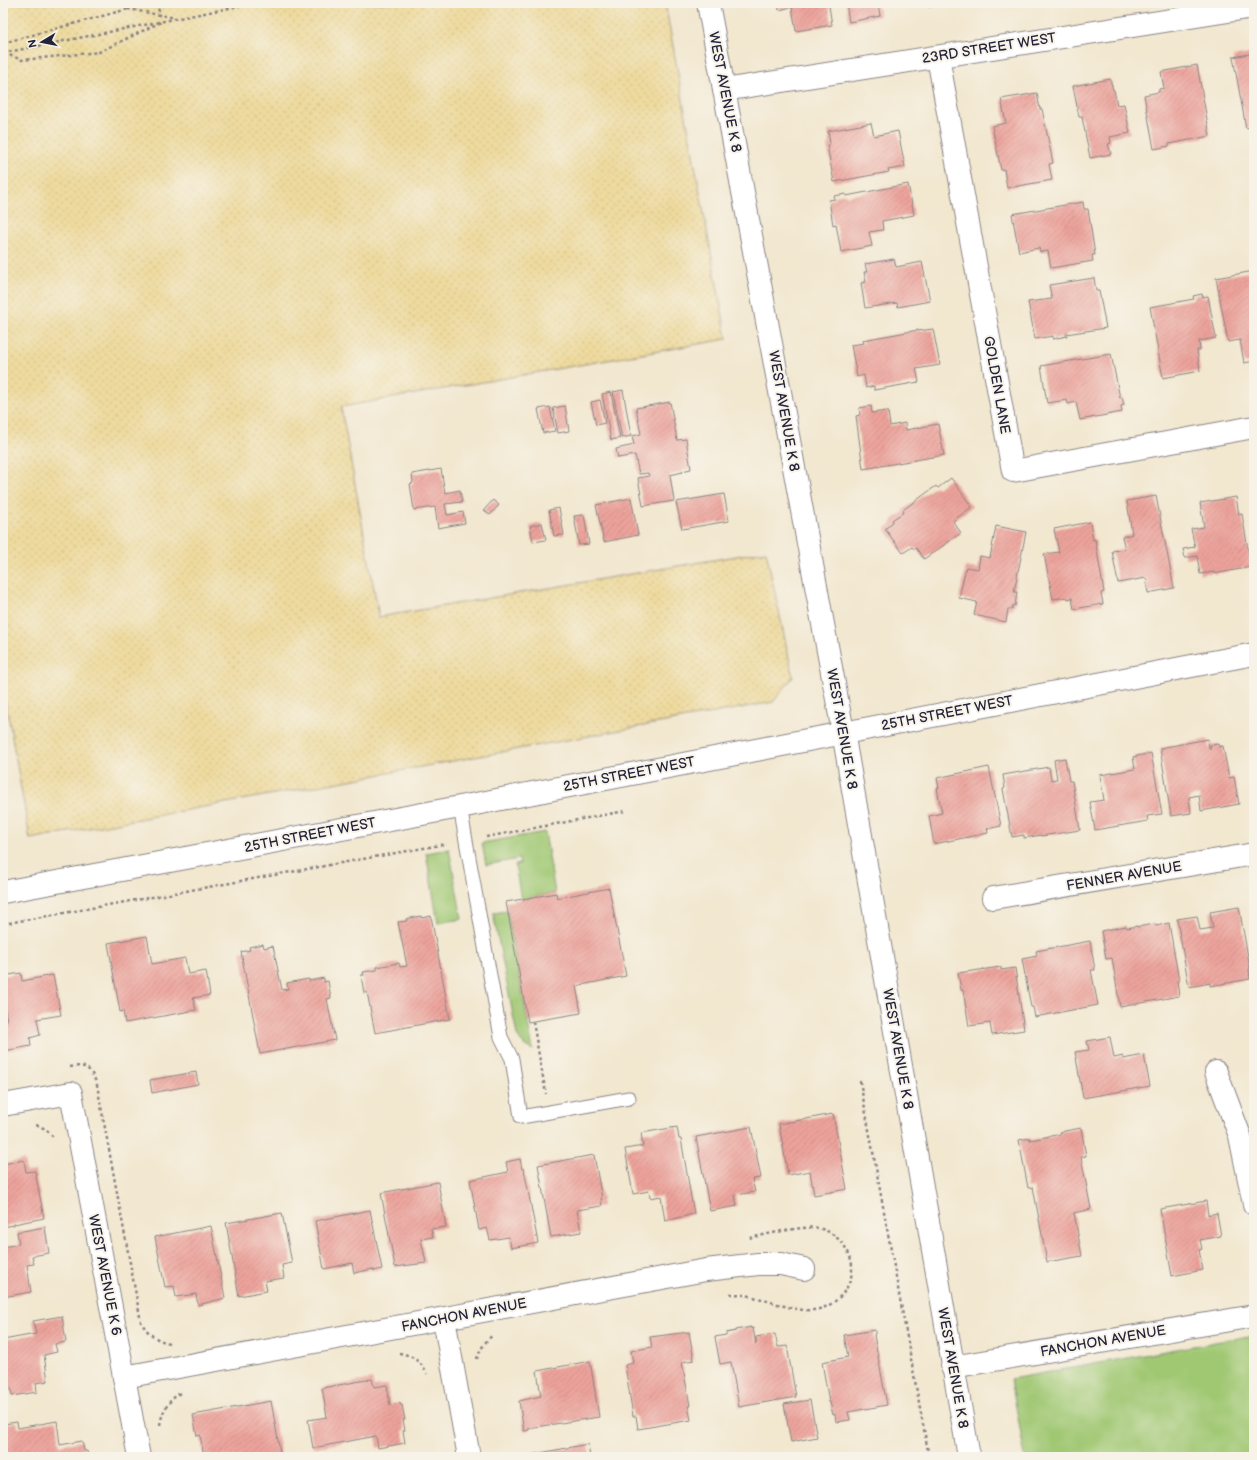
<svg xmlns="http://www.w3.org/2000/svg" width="1257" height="1460" font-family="'Balsamiq Sans',sans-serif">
<defs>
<pattern id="sand-dots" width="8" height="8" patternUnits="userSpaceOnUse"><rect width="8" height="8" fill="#eeda9e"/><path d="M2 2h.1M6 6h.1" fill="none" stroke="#ccbb89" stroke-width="1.8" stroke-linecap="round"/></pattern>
<pattern id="building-hatch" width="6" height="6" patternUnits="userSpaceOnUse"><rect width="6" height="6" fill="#eca39b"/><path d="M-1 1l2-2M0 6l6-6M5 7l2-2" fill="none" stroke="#ca8c86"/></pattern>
</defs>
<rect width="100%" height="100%" fill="#f7f3e8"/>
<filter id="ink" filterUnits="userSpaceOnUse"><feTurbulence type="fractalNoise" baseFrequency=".025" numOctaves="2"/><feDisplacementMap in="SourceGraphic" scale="8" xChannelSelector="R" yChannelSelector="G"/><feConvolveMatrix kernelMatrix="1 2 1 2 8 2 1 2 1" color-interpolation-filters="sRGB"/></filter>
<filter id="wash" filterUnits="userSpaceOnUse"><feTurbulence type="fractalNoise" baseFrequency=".012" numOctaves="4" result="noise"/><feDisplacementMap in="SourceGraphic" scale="16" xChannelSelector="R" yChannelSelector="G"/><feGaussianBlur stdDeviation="0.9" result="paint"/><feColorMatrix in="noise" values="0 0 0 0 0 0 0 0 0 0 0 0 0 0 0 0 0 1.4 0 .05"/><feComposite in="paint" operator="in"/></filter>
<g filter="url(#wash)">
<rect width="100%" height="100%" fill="#f2e7cf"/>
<g fill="#a0c873" stroke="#617557">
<polygon points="545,832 555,893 521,899 515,865 520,864 519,859 486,865 482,843"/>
<polygon points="449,849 462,919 438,923 426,853"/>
<path d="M507 911 533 1050C524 1046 521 1043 517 1035L493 913Z"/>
<polygon points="1254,1335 1254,1457 1025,1457 1011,1379"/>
</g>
<polygon fill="url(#sand-dots)" stroke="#887e6c" points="3,3 665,3 727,339 341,407 379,617 766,551 793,677 773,702 30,839 3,686"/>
<g id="blocks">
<g fill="url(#building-hatch)">
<polygon points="778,3 830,3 831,6 829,6 832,25 796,31 792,7 779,10"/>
<polygon points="846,3 878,3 880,16 849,22"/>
<polygon points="928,3 947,3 947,4 928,7"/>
<polygon points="1254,53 1254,126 1246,128 1233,57"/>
<polygon points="1197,65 1210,136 1169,144 1169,146 1154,149 1144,95 1159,92 1159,89 1164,88 1161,72"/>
<polygon points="1110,79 1113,90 1114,90 1117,105 1124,104 1130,133 1110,137 1111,143 1108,144 1111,154 1090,158 1082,117 1079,117 1073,86"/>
<polygon points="1037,93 1040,109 1042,109 1053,163 1049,164 1052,180 1007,188 1004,169 1001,170 992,126 1006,123 1001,99"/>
<polygon points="871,123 874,136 898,131 905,167 888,170 889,172 834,182 827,145 830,144 828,131"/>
<polygon points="908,184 914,215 882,221 883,230 869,232 872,246 841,252 836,224 833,225 829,200 835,199 834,196 846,194 846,196"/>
<polygon points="1083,202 1084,209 1088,209 1095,255 1092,255 1093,261 1051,268 1048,251 1040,252 1039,248 1019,252 1012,214"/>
<polygon points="894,259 896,267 922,262 930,301 898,307 897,303 865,308 861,283 866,282 864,272 867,272 865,264"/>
<polygon points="1254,271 1254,361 1244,363 1240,340 1228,342 1216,278"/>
<polygon points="1094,278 1096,291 1099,291 1106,328 1066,334 1067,336 1053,339 1053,336 1035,339 1028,302 1052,299 1049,285"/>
<polygon points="1202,294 1203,297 1208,296 1216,338 1199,341 1200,350 1197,350 1200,371 1163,378 1150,307 1194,299 1193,296"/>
<polygon points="933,329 940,365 916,369 919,382 874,390 874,386 866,388 864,375 857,377 851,345 864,343 863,340 918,330 918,331"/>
<polygon points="1111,354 1120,398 1122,397 1124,405 1121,406 1122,412 1080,420 1076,402 1068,404 1067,400 1047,403 1041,366"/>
<polygon points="623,390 631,436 622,438 613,392"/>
<polygon points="611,392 620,438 611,440 602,394"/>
<polygon points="600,400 605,423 596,425 591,402"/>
<polygon points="670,402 677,440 686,439 691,469 682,471 683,472 670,475 674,501 643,506 638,478 649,476 648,473 639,474 635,455 618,458 616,449 634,445 632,436 641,434 636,408"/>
<polygon points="565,406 569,431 558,433 553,408"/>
<polygon points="871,406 872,413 888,411 890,426 905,423 906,430 938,424 944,455 863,469 856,416 860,415 859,408"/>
<polygon points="550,407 555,431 543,433 538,409"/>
<polygon points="441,469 445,493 460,490 462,502 445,504 447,515 463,512 465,523 438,528 435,507 414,510 410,484 413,483 412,474"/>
<polygon points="951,478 972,507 953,521 961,533 924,559 916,548 914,549 912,547 903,553 885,529 893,522 892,520 904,512 903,510 936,486 938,488"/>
<polygon points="724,494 729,521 682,529 676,502"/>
<polygon points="1156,496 1174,588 1148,593 1146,578 1118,583 1112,551 1125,549 1122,537 1132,534 1127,501"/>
<polygon points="1236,497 1239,515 1242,514 1251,567 1214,574 1214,572 1200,574 1197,556 1185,558 1183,549 1195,547 1191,529 1204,527 1200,503"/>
<polygon points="631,498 638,535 604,542 596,505"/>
<polygon points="493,500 499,505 490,515 484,510"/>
<polygon points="559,508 564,535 554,536 549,510"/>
<polygon points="584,515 589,544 579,545 574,516"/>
<polygon points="1090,522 1093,540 1095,539 1104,592 1101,593 1103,604 1074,609 1072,598 1068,599 1067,597 1053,599 1044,554 1059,552 1054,529"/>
<polygon points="542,523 546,540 533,542 530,526"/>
<polygon points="996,526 1026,532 1014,592 1017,592 1015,606 1013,605 1012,609 1008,609 1006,622 974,615 977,602 959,598 966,567 978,569 980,556 990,558"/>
<polygon points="1208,739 1209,748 1211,748 1210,745 1218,744 1219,747 1223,746 1229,778 1234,777 1239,804 1201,811 1199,795 1189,797 1191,813 1171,816 1160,748"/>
<polygon points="1151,753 1162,814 1147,816 1148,821 1095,830 1090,802 1104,800 1100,775 1135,769 1133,757"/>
<polygon points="1065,758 1069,781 1072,781 1080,830 1041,836 1041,835 1024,838 1024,835 1012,837 1003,789 1005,788 1003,775 1049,767 1051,780 1057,779 1054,760"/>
<polygon points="989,767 1001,826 987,829 988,833 934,844 929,816 942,813 937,788 939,788 937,778"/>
<polygon points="609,888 626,976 576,986 581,1013 528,1022 506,902 556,893 557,898"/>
<polygon points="1239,907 1250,968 1249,969 1250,979 1210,986 1210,983 1189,987 1177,919 1197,916 1200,930 1213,928 1210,912"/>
<polygon points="421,916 421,918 431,916 450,1019 375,1033 367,992 364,993 361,975 364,975 363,972 377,970 377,967 399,963 400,967 407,966 398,922 407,921 406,919"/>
<polygon points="1169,923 1179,981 1177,981 1179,996 1120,1007 1112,958 1106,959 1101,931 1126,926 1127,928 1137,926 1137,927 1155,924 1156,926"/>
<polygon points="147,936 152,964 185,958 188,974 206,971 210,995 193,998 196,1010 125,1023 123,1011 120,1012 108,943"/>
<polygon points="1090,941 1095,970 1091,970 1098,1005 1035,1017 1033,1007 1031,1007 1022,959 1037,956 1036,951"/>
<polygon points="263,944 264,948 273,946 282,990 288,989 287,983 309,979 309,981 324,978 324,982 328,981 331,998 327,999 335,1040 260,1054 241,952 250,950 249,947"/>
<polygon points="1001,967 1001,970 1015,968 1024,1030 992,1035 990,1023 969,1026 963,990 961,990 958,973"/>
<polygon points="21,973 22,981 53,975 61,1015 37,1019 40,1035 30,1038 31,1046 4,1051 3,1022 7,1021 3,998 3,976"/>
<polygon points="1110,1037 1114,1058 1123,1056 1123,1059 1144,1055 1150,1086 1083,1098 1075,1052 1089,1050 1087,1041"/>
<polygon points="196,1072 198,1084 152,1093 150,1080"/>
<polygon points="833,1114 847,1189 814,1195 810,1171 788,1175 779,1124"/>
<polygon points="677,1127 679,1139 681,1139 694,1214 665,1221 661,1196 650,1198 649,1191 633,1194 625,1149 643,1146 641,1133"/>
<polygon points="751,1127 761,1178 752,1179 755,1192 735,1195 737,1206 710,1211 696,1137"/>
<polygon points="1081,1128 1086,1156 1081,1157 1091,1209 1074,1213 1082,1256 1047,1262 1033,1187 1028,1188 1019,1140 1030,1138 1030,1140 1061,1134 1060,1132"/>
<polygon points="594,1155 602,1199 601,1199 602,1206 577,1210 581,1232 551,1237 538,1165"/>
<polygon points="520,1159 522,1169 524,1169 538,1243 511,1248 509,1237 490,1240 487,1228 479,1230 470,1180 508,1172 506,1162"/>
<polygon points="24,1160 26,1172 35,1171 44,1218 14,1224 14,1225 3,1227 3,1164"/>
<polygon points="438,1182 446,1227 431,1229 433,1237 421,1239 426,1263 395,1267 381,1193"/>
<polygon points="1206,1201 1208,1215 1217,1213 1221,1236 1200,1240 1202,1249 1199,1250 1203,1270 1172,1276 1160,1209"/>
<polygon points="370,1210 382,1269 374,1271 373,1269 354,1273 352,1263 324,1269 315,1221"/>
<polygon points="282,1213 292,1263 282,1265 284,1278 265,1281 267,1291 239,1296 226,1223"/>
<polygon points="211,1226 225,1298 198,1305 196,1294 176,1297 174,1286 165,1287 155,1237"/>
<polygon points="45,1227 49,1253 32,1256 34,1264 27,1265 31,1292 3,1297 3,1247 19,1244 17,1232"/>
<polygon points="62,1316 66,1342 55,1344 57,1352 44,1355 48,1381 36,1383 37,1392 12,1396 11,1388 9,1389 3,1355 3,1340 36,1334 33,1321"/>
<polygon points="751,1327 751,1329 753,1328 756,1344 756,1337 775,1334 778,1347 787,1346 796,1397 739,1407 731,1362 720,1364 715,1337 726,1335 726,1333 736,1331 736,1330"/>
<polygon points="875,1330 875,1334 874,1335 887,1405 848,1412 850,1420 836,1422 835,1414 833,1415 830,1402 829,1402 822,1362 848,1357 844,1335"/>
<polygon points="689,1332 694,1360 682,1362 690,1406 688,1406 691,1420 638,1429 636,1416 633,1416 625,1365 633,1363 631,1351 652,1347 650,1337"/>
<polygon points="590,1361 599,1417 529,1428 529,1430 524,1431 519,1401 541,1396 537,1371"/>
<polygon points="372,1379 374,1387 387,1385 390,1405 400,1403 400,1405 402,1405 405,1420 403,1420 405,1430 403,1431 405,1443 378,1448 376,1436 313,1448 308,1420 327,1417 322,1388"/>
<polygon points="810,1400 817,1437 791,1442 784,1404"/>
<polygon points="271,1401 281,1457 204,1457 200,1435 197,1436 193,1415"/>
<polygon points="57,1421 60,1445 82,1441 84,1451 87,1451 88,1457 3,1457 3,1432 5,1432 4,1424 17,1422 18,1428"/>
<polygon points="588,1444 590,1457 530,1457 529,1455"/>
</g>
</g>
</g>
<g filter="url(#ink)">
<use href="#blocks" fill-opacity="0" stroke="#8a8485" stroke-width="1"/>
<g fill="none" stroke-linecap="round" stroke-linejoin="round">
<defs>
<polyline id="service" points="460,807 501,1037 512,1059 521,1117 629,1098"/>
<g id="minor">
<polyline points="938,57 1013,471 1254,427"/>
<polyline points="724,90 1254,7"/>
<polyline points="993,898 1254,854"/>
<polyline points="1216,1072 1240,1136 1254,1204"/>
<polyline points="3,1105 71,1093 139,1457"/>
<polyline points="444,1319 469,1457"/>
<polyline points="952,1367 1254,1316"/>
<polyline points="124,1377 706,1270 758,1264 781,1264 804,1269"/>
</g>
<g id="tertiary">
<polyline points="708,3 843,732 969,1457"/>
<polyline points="3,892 460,807 1254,654"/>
</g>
</defs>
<use href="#service" stroke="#8a8485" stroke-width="15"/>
<use href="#minor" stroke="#8a8485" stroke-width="24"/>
<use href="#tertiary" stroke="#8a8485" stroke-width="24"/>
<g stroke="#8a8485" stroke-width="2.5" stroke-dasharray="3 3" stroke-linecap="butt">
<polyline points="126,3 128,9 176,18"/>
<polyline points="156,3 160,14"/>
<polyline points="3,43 128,9"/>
<polyline points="3,53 255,3"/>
<polyline points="4,53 22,60 99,52 161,22"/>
<polyline points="486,837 625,811"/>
<polyline points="3,924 446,844"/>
<polyline points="533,1022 546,1094"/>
<path d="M70 1067C87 1064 91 1069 97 1085L141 1322C148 1334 156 1340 169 1343"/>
<polyline points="860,1081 929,1457"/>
<polyline points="36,1125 46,1129 53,1137"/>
<path d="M730 1294C739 1294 748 1295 757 1298 775 1302 800 1314 819 1309 837 1305 853 1286 852 1267 852 1250 835 1231 818 1228 803 1225 765 1235 749 1238"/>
<path d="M399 1353C413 1355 421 1362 427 1374"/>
<path d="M477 1359C479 1351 486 1340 493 1335"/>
<path d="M160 1425C162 1411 169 1400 180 1393"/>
</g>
<use href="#service" stroke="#fff" stroke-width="13"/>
<use href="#minor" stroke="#fff" stroke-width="22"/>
<use href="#tertiary" stroke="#fff" stroke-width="22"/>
</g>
</g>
<g text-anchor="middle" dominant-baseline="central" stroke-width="4" stroke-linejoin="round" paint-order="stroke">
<g font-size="14" fill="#22223b" stroke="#f7f3e8">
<text transform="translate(989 48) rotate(-9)">23RD STREET WEST</text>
<text transform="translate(725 92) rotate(79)">WEST AVENUE K 8</text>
<text transform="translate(997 385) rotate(80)">GOLDEN LANE</text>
<text transform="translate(784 411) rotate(80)">WEST AVENUE K 8</text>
<text transform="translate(947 713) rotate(-11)">25TH STREET WEST</text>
<text transform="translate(842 729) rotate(80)">WEST AVENUE K 8</text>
<text transform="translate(629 774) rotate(-11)">25TH STREET WEST</text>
<text transform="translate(310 835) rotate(-11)">25TH STREET WEST</text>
<text transform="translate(1124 876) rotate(-10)">FENNER AVENUE</text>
<text transform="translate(898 1049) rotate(80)">WEST AVENUE K 8</text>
<text transform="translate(105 1275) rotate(79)">WEST AVENUE K 6</text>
<text transform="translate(464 1315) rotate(-11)">FANCHON AVENUE</text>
<text transform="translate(1103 1341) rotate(-10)">FANCHON AVENUE</text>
<text transform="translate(953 1368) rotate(80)">WEST AVENUE K 8</text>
</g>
</g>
<rect width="1257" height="1460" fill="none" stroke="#f7f3e8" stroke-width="16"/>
<g transform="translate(42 42) rotate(260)" stroke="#f7f3e8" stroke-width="3" paint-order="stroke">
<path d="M0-3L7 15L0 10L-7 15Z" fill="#22223b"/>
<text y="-6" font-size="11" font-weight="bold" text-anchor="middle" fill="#22223b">N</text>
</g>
</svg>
